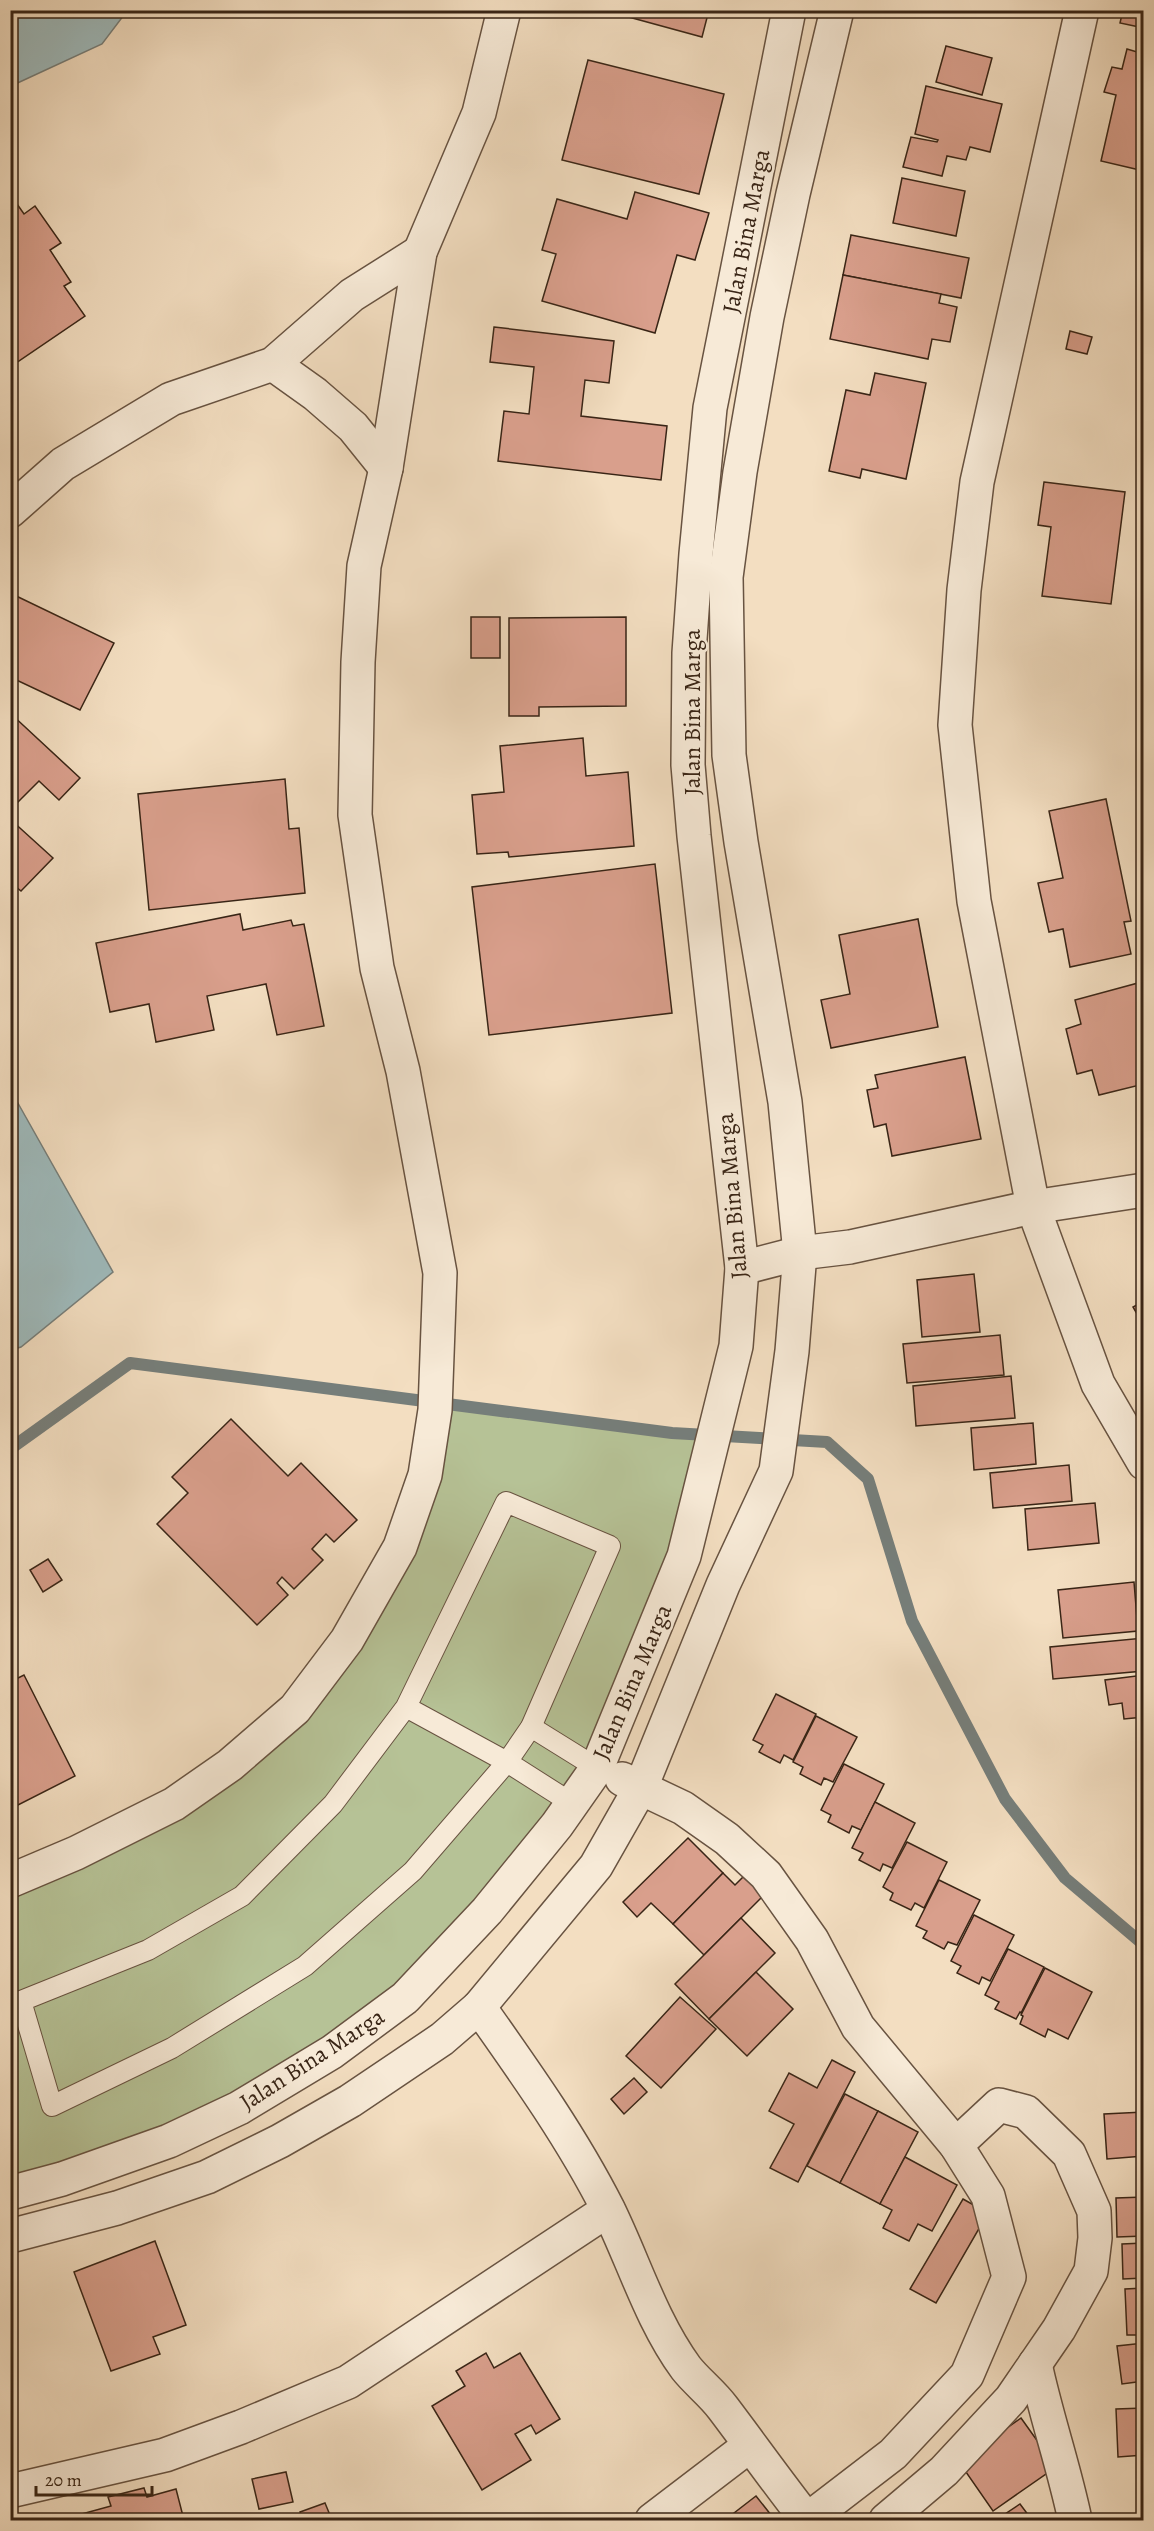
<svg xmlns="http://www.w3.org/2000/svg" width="1154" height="2531" font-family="Alegreya,serif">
<rect width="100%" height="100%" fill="#f3dec1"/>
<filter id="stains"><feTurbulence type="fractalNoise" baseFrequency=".00333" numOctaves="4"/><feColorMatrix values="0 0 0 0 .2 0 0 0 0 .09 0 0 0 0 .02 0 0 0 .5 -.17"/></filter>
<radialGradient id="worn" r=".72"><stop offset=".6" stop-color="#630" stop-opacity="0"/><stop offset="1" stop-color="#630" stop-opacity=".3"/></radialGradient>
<polygon fill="#b6c296" stroke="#787456" stroke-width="1.5" points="435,1401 710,1435 597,1768 405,1998 239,2108 11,2191 10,1881 76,1853 295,1709 400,1547"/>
<g fill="#9ebabc" stroke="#767e7a" stroke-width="1.5">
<polygon points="10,11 11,10 127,11 102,44 11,86"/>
<polygon points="10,1089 113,1272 21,1347 11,1350"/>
</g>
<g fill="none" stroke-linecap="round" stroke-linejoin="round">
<polyline stroke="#767e7a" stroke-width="12" points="10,1449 130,1363 672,1433 827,1442 868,1479 912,1621 1005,1799 1065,1878 1144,1945"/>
</g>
<g fill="#d99f8c" stroke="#392516" stroke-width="1.5">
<polygon points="603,10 709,10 702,37"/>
<polygon points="1013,10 1037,10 1035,17"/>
<polygon points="1123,10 1144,10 1144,28 1120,23"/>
<polygon points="946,46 992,58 982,95 936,82"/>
<polygon points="1127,49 1144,54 1144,171 1101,161 1116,95 1104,92 1112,67 1122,69"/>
<polygon points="588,60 724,94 699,194 562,160"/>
<polygon points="926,86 1002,104 990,152 970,147 966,160 947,156 942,176 903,167 911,137 937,142 938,140 915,134"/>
<polygon points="902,178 965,191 956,236 893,223"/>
<polygon points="635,192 709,213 695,260 677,255 655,333 542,301 556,254 542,250 557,199 627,219"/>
<polygon points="17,204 24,214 35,206 61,243 50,250 71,282 64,286 85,316 10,367 10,209"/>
<polygon points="851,235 969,258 961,298 843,275"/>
<polygon points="843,275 941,294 939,303 957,307 950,342 932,339 928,359 830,339"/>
<polygon points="494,327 614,341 609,383 585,380 581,416 667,426 661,480 498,461 504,411 529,414 534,367 490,362"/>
<polygon points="1070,331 1092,337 1087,354 1066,349"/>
<polygon points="875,373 926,383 906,479 862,469 860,478 829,471 846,390 870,395"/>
<polygon points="1044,482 1125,492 1111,604 1042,596 1051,527 1038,525"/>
<polygon points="10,593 114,643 80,710 10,677"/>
<rect x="471" y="617" width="29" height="41"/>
<polygon points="626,617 626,706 539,707 539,716 509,716 509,618"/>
<polygon points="10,713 80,778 59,800 39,781 10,810"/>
<polygon points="583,738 586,776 628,772 634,846 509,857 508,852 477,854 472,795 504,792 500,746"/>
<polygon points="285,779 289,829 299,828 305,893 149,910 138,794"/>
<polygon points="1106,799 1131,921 1124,922 1131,954 1070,967 1063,929 1049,932 1038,883 1063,878 1049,811"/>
<polygon points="10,819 53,858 21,891 10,882"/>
<polygon points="655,864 672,1013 489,1035 472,887"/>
<polygon points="240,914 243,930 291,920 293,926 304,924 324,1026 277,1035 266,984 207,996 214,1030 156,1042 149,1004 110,1012 96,943"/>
<polygon points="918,919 938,1027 831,1048 821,1000 850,994 839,935"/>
<polygon points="1138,983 1144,1006 1144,1084 1099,1095 1092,1070 1077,1074 1066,1029 1081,1024 1075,1000"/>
<polygon points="965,1057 981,1139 892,1156 886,1124 874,1127 867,1090 878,1088 875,1075"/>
<polygon points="974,1274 980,1332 922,1337 917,1280"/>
<polygon points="1144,1301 1144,1326 1133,1307"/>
<polygon points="1000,1335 1004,1375 907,1383 903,1344"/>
<polygon points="1011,1376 1015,1418 916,1426 913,1386"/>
<polygon points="231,1419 288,1476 301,1463 357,1520 334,1542 326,1534 312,1549 323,1560 294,1589 282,1577 277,1583 288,1595 257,1625 157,1524 188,1493 172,1477"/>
<polygon points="1033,1423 1036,1464 974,1470 971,1428"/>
<polygon points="1069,1465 1072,1501 993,1508 990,1473"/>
<polygon points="1095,1503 1099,1543 1028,1550 1025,1509"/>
<polygon points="48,1559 62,1580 43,1592 30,1570"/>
<polygon points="1134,1582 1138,1631 1063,1638 1058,1590"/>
<polygon points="1144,1638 1144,1671 1053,1679 1050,1647"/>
<polygon points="24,1675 75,1776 18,1805 10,1791 10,1682"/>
<polygon points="1144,1675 1144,1717 1124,1719 1122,1703 1109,1705 1105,1680"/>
<polygon points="776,1694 816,1714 793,1760 784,1755 780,1763 759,1752 763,1745 753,1740"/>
<polygon points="816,1716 857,1737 833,1782 824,1778 821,1785 800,1774 803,1767 793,1762"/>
<polygon points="1144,1740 1144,1760 1139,1760 1137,1741"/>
<polygon points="844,1764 884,1784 861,1830 852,1826 849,1833 828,1822 831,1815 821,1810"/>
<polygon points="875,1802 915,1823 892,1868 883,1864 880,1871 859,1860 863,1853 852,1848"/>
<polygon points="688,1838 723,1873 673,1924 651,1903 637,1917 623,1902"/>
<polygon points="907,1842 947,1862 924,1908 915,1903 911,1910 890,1900 893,1893 883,1887"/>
<polygon points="749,1871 769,1890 704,1955 673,1924 723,1873 735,1885"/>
<polygon points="939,1880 980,1900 957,1945 948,1942 944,1949 923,1938 927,1931 916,1926"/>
<polygon points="974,1915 1014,1935 990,1981 982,1977 979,1984 957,1973 961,1966 951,1961"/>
<polygon points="741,1918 775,1953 709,2019 675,1984"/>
<polygon points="1008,1949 1044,1967 1021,2013 1020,2012 1016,2019 995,2009 999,2002 985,1995"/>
<polygon points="1045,1968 1092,1992 1068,2039 1048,2029 1045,2037 1020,2024 1023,2016 1021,2015"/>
<polygon points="756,1972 793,2009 747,2056 709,2019"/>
<polygon points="680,1997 716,2029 661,2088 626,2056"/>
<polygon points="832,2060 855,2072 798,2182 770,2168 794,2124 769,2111 789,2073 817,2088"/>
<polygon points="634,2078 647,2092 624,2114 611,2099"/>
<polygon points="845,2094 878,2111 840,2183 807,2166"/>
<polygon points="878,2111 918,2132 880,2204 840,2183"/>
<polygon points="1144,2112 1144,2156 1107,2159 1104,2114"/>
<polygon points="905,2157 957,2185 932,2231 918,2224 909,2241 883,2228 892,2210 880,2204"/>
<polygon points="1144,2197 1144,2236 1117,2237 1116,2198"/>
<polygon points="963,2199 988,2213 936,2303 910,2289"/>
<polygon points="155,2241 186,2325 153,2337 160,2354 111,2371 74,2272"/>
<polygon points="1144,2243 1144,2278 1123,2279 1122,2244"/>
<polygon points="1144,2288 1144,2335 1127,2335 1125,2289"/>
<polygon points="1144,2343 1144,2381 1122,2384 1117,2346"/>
<polygon points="486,2353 494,2368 520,2353 560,2419 536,2434 531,2425 515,2434 531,2460 482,2490 432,2406 465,2386 456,2371"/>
<polygon points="1144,2408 1144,2455 1118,2457 1116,2409"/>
<polygon points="1021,2418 1056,2467 993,2511 959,2462"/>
<polygon points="286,2472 293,2502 259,2509 252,2479"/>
<polygon points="144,2488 147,2497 176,2489 184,2520 80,2520 78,2515 111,2506 108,2497"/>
<polygon points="756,2496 775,2520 725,2520"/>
<polygon points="325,2503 332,2520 303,2520 300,2512"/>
<polygon points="1020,2504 1032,2520 996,2520"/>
</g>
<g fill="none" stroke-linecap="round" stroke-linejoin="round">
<defs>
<g id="service">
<polyline points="406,1707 333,1804 242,1896 148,1950 21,2001 52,2106 172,2048 305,1966 413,1871 507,1762 531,1727 610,1546 506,1502 406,1707 507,1762 573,1804"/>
<polyline points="531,1727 597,1768"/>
</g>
<g id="minor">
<polyline points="1082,10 977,482 964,590 955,725 974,901 1033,1207 1098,1384 1144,1463"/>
<polyline points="273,364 315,394 353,427 386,468"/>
<polyline points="10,511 63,464 171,399 273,364 352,295 420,252"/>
<polyline points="742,1268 800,1253 850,1247 1033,1207 1144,1190"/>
<polyline points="622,1779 683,1808 727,1839 766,1875 812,1940 858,2027 956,2145 988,2196 1009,2277 967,2375 893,2454 807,2520"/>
<polyline points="10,1881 76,1853 174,1804 230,1765 295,1709 347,1640 400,1547 425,1475 435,1410 440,1273 403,1071 377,968 355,815 358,662 364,566 386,468 420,252 479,113 504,10"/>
<path d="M479 2007C525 2072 572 2138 608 2209 634 2262 651 2320 686 2368 697 2382 712 2393 723 2408 751 2445 778 2483 807 2520"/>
<polyline points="10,2193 62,2179 169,2141 239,2108 332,2052 405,1998 487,1911 557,1825 597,1768 684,1556 736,1346 742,1268 694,836 688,765 689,653 696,554 710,408 789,10"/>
<polyline points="10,2236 117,2208 207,2177 280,2141 350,2101 442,2039 479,2007 596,1866 641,1787 723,1585 776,1471 792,1351 800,1253 785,1102 741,842 729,755 726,577 740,472 767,317 793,194 837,10"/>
<path d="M1035 2364C1046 2416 1064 2467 1075 2520"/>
<polyline points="10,2491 165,2455 241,2427 348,2382 608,2210"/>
<polyline points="652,2520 749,2446"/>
<polyline points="886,2520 944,2471 1011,2399 1059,2329 1091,2271 1095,2238 1094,2211 1069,2154 1026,2112 999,2105 956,2145"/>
</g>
</defs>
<use href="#service" stroke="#685341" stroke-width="22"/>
<use href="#minor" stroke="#685341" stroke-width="36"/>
<use href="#service" stroke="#f7ead7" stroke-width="20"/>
<use href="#minor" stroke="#f7ead7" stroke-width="33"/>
</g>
<g text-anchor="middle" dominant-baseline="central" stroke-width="5" stroke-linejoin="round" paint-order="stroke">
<g font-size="24" fill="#392516" stroke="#f7ead7">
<text transform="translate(746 231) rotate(-79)">Jalan Bina Marga</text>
<text transform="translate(692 712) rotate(-90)">Jalan Bina Marga</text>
<text transform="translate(732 1196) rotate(-95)">Jalan Bina Marga</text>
<text transform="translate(632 1682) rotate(-67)">Jalan Bina Marga</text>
<text transform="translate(312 2059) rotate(-33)">Jalan Bina Marga</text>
</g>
</g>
<rect width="1154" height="2531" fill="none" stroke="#f3dec1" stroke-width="36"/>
<rect x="12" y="12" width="1130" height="2507" fill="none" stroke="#392516" stroke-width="3"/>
<rect x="18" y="18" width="1118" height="2495" fill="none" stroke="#392516" stroke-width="1.5"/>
<path d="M36 2486v9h116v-9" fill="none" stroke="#392516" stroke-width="3"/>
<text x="45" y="2486" font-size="18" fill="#392516" stroke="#f7ead7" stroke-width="4.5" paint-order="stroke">20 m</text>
<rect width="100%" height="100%" filter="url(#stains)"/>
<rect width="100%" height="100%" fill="url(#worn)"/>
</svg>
